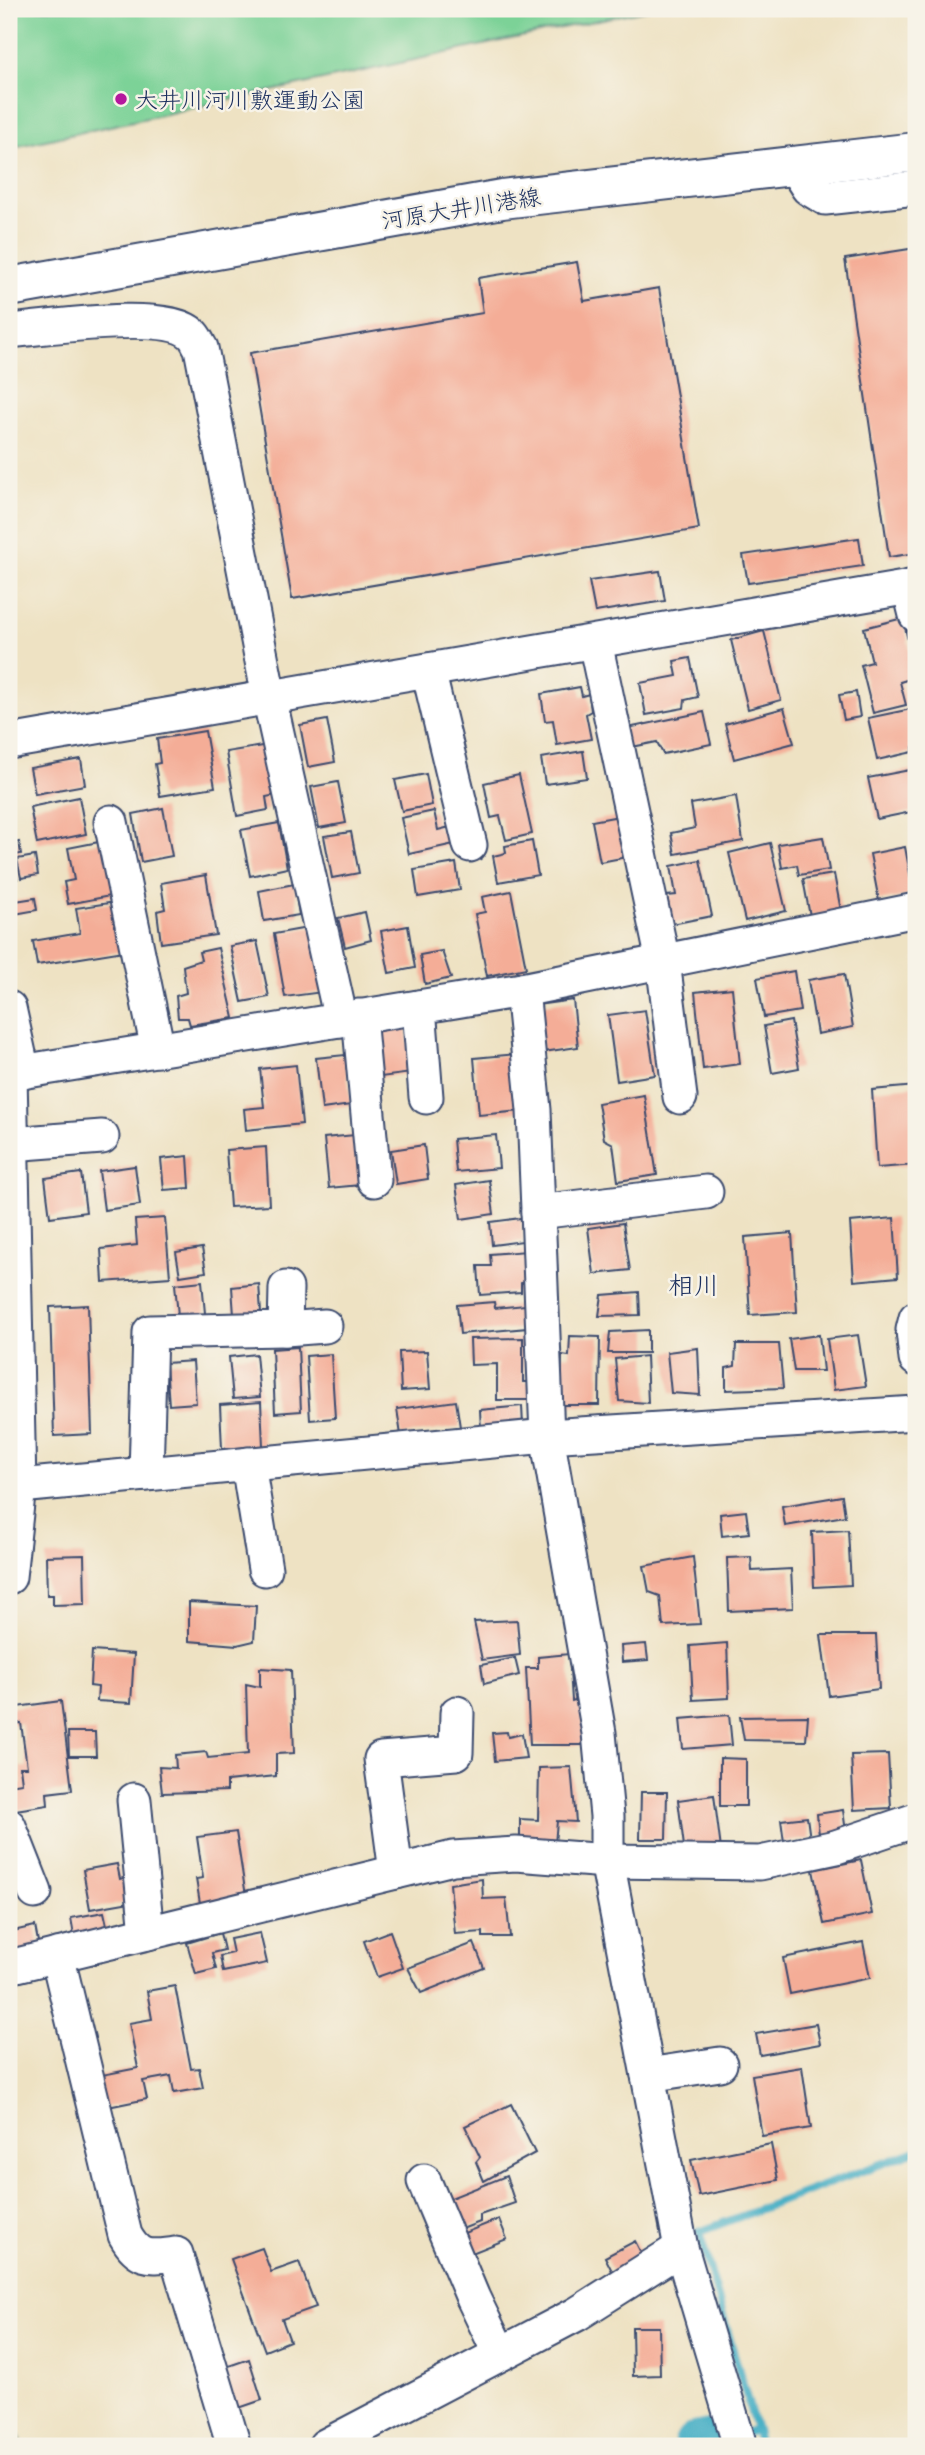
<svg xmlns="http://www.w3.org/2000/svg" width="925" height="2455" font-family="'Patrick Hand','Klee One',sans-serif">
<rect width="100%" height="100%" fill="#f7f3e8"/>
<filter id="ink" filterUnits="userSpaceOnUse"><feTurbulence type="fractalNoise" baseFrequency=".0143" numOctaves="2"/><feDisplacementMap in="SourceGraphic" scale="14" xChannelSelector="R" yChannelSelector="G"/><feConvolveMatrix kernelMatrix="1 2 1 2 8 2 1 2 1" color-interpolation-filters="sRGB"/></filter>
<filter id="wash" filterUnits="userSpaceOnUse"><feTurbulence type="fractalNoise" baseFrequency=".00686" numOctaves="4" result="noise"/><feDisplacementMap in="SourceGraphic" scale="28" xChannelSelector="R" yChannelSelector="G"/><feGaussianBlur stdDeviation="1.57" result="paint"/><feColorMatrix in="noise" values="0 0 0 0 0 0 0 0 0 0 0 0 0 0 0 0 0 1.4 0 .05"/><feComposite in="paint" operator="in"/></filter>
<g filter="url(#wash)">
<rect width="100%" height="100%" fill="#eee2c3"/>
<polygon fill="#7cd297" stroke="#4c807a" stroke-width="2" points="9,9 649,9 9,148"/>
<polygon fill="#65b480" stroke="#40726f" stroke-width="2" points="9,2417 24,2446 9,2446"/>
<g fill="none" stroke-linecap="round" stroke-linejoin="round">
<g stroke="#45aec5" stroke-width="8">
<polyline points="756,2430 760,2446"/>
<polyline points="743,2434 756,2430 699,2232 916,2151"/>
</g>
<polyline stroke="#45aec5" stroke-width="49" points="698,2446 723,2441"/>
</g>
<g id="blocks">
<g fill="#f4ad97">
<polygon points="916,248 916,553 889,557 845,259"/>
<polygon points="577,262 584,301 659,288 699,529 292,599 250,353 483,313 478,278"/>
<polygon points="859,538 863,566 748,583 743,555"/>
<polygon points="660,571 665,601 595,612 589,581"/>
<polygon points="903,618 916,677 900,682 906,705 873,713 861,665 872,662 864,628"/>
<polygon points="764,631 781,700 748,709 731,640"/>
<polygon points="690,658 698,697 685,700 684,708 646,715 640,683 677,676 674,661"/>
<polygon points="580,687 582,696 589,694 591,711 586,714 591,739 557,745 553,720 545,721 541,694"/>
<polygon points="856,692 860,717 844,720 839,695"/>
<polygon points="784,708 794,743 734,759 725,724"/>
<polygon points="916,708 916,746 913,747 913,752 877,760 868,718"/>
<polygon points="704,712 711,744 663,754 657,742 627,748 623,729"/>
<polygon points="327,720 335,762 308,767 300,725"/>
<polygon points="205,731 215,787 160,796 155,764 160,763 157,739"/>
<polygon points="268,745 276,795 266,797 268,810 237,816 226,752"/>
<polygon points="583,751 587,778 545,784 541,758"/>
<polygon points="81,759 85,785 35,794 30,768"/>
<polygon points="915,769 916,811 877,819 868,778"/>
<polygon points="426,774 432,805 402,811 395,780"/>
<polygon points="519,775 532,834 506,840 500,816 491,818 484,783"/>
<polygon points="338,782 346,823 319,828 311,787"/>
<polygon points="736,796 743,841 675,854 671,833 695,828 691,804"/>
<polygon points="79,797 86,834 37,844 30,807"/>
<polygon points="163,808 172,856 141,862 133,814"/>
<polygon points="434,811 438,830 450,827 454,844 409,854 401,818"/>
<polygon points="619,816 627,857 600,862 592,821"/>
<polygon points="279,823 287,868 250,876 241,830"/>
<polygon points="351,832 359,873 332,878 324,836"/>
<polygon points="823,837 829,870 799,875 797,865 782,868 778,844"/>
<polygon points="104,841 115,895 68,904 64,882 74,880 68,848"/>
<polygon points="532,841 538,875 498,882 493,856 506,853 505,846"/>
<polygon points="19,842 21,854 9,856 9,844"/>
<polygon points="770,843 786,911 745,921 729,853"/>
<polygon points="905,847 914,895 879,901 870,854"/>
<polygon points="35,856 38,875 21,878 17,859"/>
<polygon points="13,860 17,879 9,881 9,861"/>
<polygon points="700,860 712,916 672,924 667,896 676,895 671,866"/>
<polygon points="456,863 460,890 418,897 414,870"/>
<polygon points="834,874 841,911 810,916 803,879"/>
<polygon points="206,875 216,935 161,943 157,911 165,909 161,883"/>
<polygon points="294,884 299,915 264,921 259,891"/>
<polygon points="511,891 526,968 487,976 475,914 485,912 482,897"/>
<polygon points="35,898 37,910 9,915 9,902"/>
<polygon points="116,902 124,951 37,965 33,941 80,933 76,908"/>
<polygon points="365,912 371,940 345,947 338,918"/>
<polygon points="408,926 415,968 389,973 381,931"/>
<polygon points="313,927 323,992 285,997 274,934"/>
<polygon points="257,941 269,997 242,1002 230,946"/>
<polygon points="218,948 234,1018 190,1025 188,1018 178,1018 176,996 186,993 183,966 201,960 199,952"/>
<polygon points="442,951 451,978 425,984 420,955"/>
<polygon points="794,971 800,1011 764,1017 757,978"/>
<polygon points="844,974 853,1027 817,1034 808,980"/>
<polygon points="732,988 740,1064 703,1069 695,992"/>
<polygon points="573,1000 578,1047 543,1052 537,1005"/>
<polygon points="645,1010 655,1075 617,1081 608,1015"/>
<polygon points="791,1021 799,1068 772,1073 764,1026"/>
<polygon points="406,1026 412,1073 381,1077 375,1030"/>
<polygon points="517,1054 522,1111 479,1115 474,1058"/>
<polygon points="345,1055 351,1105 322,1109 316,1058"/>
<polygon points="296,1065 302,1124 246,1130 244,1109 264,1107 260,1069"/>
<polygon points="916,1086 916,1165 877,1168 872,1090"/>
<polygon points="644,1095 657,1175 618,1181 613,1144 604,1139 598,1103"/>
<polygon points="355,1135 360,1185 329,1188 324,1138"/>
<polygon points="496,1135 499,1168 456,1172 453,1139"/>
<polygon points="424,1145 428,1179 396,1184 391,1150"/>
<polygon points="266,1147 269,1205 230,1207 226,1150"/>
<polygon points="188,1156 190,1188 164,1190 161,1159"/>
<polygon points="135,1166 140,1205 104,1210 99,1171"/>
<polygon points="81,1173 86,1212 50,1217 45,1178"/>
<polygon points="489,1180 494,1214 461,1219 456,1185"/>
<polygon points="165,1218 170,1277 103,1282 101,1249 137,1245 135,1220"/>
<polygon points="521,1218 523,1241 492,1245 490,1222"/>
<polygon points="894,1218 898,1277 854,1281 850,1222"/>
<polygon points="623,1223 630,1270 594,1274 588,1228"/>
<polygon points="792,1233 797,1312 750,1315 745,1237"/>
<polygon points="202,1248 206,1272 180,1276 176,1252"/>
<polygon points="526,1251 528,1282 521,1283 521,1292 480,1295 478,1266 491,1266 490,1254"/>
<polygon points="202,1281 206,1324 179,1326 175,1284"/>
<polygon points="259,1284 262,1327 235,1329 232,1287"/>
<polygon points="639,1292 640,1315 599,1316 602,1295"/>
<polygon points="494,1302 495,1308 525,1305 527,1328 460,1334 457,1305"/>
<polygon points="88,1305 92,1434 54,1436 50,1307"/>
<polygon points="648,1330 648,1353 608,1353 610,1332"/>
<polygon points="819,1335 823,1371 794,1371 789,1339"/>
<polygon points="858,1335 866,1386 834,1390 827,1339"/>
<polygon points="570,1336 600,1337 599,1405 561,1405 562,1355 569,1356"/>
<polygon points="523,1338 523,1382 532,1382 533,1400 497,1400 497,1364 471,1365 470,1339"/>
<polygon points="736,1344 779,1344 783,1388 726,1390 726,1368 735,1366"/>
<polygon points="298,1347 301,1411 275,1413 272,1349"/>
<polygon points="698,1348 700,1395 671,1393 667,1352"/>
<polygon points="427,1351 430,1389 401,1391 399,1352"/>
<polygon points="256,1354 260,1397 233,1399 229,1357"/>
<polygon points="331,1354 335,1418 310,1420 306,1356"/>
<polygon points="646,1356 648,1403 619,1401 615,1359"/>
<polygon points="193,1361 196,1403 169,1405 166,1363"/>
<polygon points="456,1401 460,1427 401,1435 397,1409"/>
<polygon points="261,1402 263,1446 222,1449 220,1405"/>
<polygon points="522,1406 523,1426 481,1430 480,1410"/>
<polygon points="842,1496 845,1516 785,1526 782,1506"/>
<polygon points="746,1511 749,1533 722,1536 720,1514"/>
<polygon points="848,1530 851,1585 814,1587 812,1532"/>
<polygon points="84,1555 85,1604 53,1605 53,1595 47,1595 46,1556"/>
<polygon points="693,1557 700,1624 663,1626 660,1596 649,1592 644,1566"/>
<polygon points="751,1557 752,1571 791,1569 793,1608 729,1611 727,1558"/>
<polygon points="189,1602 256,1606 254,1641 237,1645 189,1641"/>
<polygon points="517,1620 520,1655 482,1660 474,1622"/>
<polygon points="821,1635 876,1635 879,1689 829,1696"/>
<polygon points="727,1643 729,1698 693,1700 690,1646"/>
<polygon points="646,1644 648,1660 622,1662 621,1646"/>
<polygon points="92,1651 134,1654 131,1703 97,1701 98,1687 90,1686"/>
<polygon points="569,1654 572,1701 584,1697 583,1745 530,1745 526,1668 538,1668 538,1657"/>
<polygon points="515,1658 519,1675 484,1684 481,1665"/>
<polygon points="260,1668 291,1670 294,1753 276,1754 276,1776 227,1781 227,1791 162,1793 159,1767 176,1768 175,1755 206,1752 208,1758 248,1754 246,1684 260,1687"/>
<polygon points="61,1701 72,1790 47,1793 48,1805 9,1811 9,1785 22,1783 20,1767 27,1767 21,1723 9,1725 9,1708"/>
<polygon points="729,1715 732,1745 683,1749 680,1719"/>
<polygon points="808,1716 806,1741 744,1740 740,1717"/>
<polygon points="68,1732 95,1732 96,1756 69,1756"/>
<polygon points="507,1732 508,1737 522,1734 526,1758 495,1761 492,1733"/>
<polygon points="888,1754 891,1808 854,1810 851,1755"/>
<polygon points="720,1758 746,1759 746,1806 720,1806"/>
<polygon points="571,1767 576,1822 557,1821 555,1844 520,1842 520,1819 538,1820 539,1768"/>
<polygon points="641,1792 667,1792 666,1839 640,1839"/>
<polygon points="714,1795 721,1849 685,1854 678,1800"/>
<polygon points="843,1810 846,1832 819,1835 817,1814"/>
<polygon points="807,1817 810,1839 784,1842 781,1820"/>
<polygon points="236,1832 246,1896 200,1903 196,1879 203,1878 197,1837"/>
<polygon points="861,1860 872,1914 824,1924 813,1870"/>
<polygon points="117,1864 120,1879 126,1877 130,1902 90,1909 83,1870"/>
<polygon points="482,1879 483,1899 506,1898 510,1937 483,1937 483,1932 455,1934 450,1884"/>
<polygon points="9,1882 16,1904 9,1906"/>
<polygon points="104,1912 109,1934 75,1941 71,1918"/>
<polygon points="35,1926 39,1947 9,1954 9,1932"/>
<polygon points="390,1931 403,1968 377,1977 364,1941"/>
<polygon points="220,1933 224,1950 212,1953 216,1969 196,1974 187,1943"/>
<polygon points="260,1933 267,1963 223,1972 220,1956 233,1953 230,1939"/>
<polygon points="863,1942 870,1978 790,1994 783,1958"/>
<polygon points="474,1943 484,1968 421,1993 408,1968"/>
<polygon points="175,1986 191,2069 199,2068 203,2088 174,2093 171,2076 143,2081 147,2099 103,2108 97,2076 138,2068 129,2023 152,2019 147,1991"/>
<polygon points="816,2024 820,2044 760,2055 756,2034"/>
<polygon points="802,2067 811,2128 762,2136 752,2075"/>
<polygon points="511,2104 535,2153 484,2181 476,2162 480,2157 465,2126"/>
<polygon points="771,2144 778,2180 699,2196 691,2160"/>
<polygon points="506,2176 515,2203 480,2215 480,2222 457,2231 443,2201"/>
<polygon points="499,2219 507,2239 472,2253 464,2233"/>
<polygon points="635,2241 647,2265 617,2281 605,2257"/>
<polygon points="262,2248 271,2272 299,2262 316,2307 282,2319 290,2341 265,2351 231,2259"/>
<polygon points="632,2327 659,2327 660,2375 633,2376"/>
<polygon points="249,2359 262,2400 236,2409 223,2368"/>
</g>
</g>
</g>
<g filter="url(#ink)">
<use href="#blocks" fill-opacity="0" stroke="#3b4a6d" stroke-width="2"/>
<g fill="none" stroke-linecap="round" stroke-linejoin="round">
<defs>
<g id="minor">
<polyline points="794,166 808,188 825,198 916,188"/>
<path d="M9 331C46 328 166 309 192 334 196 337 198 344 201 348L269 697 341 1020"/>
<polyline points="909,587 916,615"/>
<polyline points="595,642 663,961 680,1097"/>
<polyline points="428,670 470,845"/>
<polyline points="9,742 916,586"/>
<polyline points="111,822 158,1050"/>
<polyline points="522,990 534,1110 547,1436 599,1733 607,1816 607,1861 681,2248 740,2446"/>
<polyline points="419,1007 426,1097"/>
<polyline points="9,1008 23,1072"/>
<polyline points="359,1016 374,1180"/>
<polyline points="9,1074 522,990 916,910"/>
<polyline points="11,1144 102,1137"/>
<polyline points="538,1212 706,1192"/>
<polyline points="916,1318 913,1330 916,1359"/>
<polyline points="285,1329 325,1326"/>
<polyline points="248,1464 265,1569"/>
<polyline points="146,1474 150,1332 285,1329 286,1288"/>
<polyline points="9,1487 547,1436 916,1413"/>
<polyline points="9,1577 19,1486 10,1074"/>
<polyline points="134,1800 147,1933"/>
<polyline points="9,1826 35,1892"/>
<polyline points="396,1872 381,1759 456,1753 457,1713"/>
<path d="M57 1955 125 2235C139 2260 150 2257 176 2254L234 2446"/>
<polyline points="9,1967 453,1858 516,1854 607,1861 760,1863 836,1847 916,1820"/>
<polyline points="648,2075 720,2064"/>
<polyline points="424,2181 473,2298 500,2354"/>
<polyline points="325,2446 577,2314 681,2248"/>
</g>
<polyline id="secondary" points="9,287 502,199 916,152"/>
</defs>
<use href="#minor" stroke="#3b4a6d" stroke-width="37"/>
<use href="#secondary" stroke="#3b4a6d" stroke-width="42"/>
<use href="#minor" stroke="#fff" stroke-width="33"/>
<use href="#secondary" stroke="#fff" stroke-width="38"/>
</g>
</g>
<circle fill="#b5179e" stroke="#f7f3e8" stroke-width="2.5" cx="121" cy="99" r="7"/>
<g text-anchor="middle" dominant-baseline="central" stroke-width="5" stroke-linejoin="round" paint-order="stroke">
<g font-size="23" fill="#1b2f5e" stroke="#f7f3e8" text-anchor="start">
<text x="135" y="99">大井川河川敷運動公園</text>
</g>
<g font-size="23" fill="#1b2f5e" stroke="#f7f3e8">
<text transform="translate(461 208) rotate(-9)">河原大井川港線</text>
</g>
<g font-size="26" fill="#1b2f5e" stroke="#f7f3e8">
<text x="694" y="1284">相川</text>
</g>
</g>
<rect width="925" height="2455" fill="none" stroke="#f7f3e8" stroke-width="35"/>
</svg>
